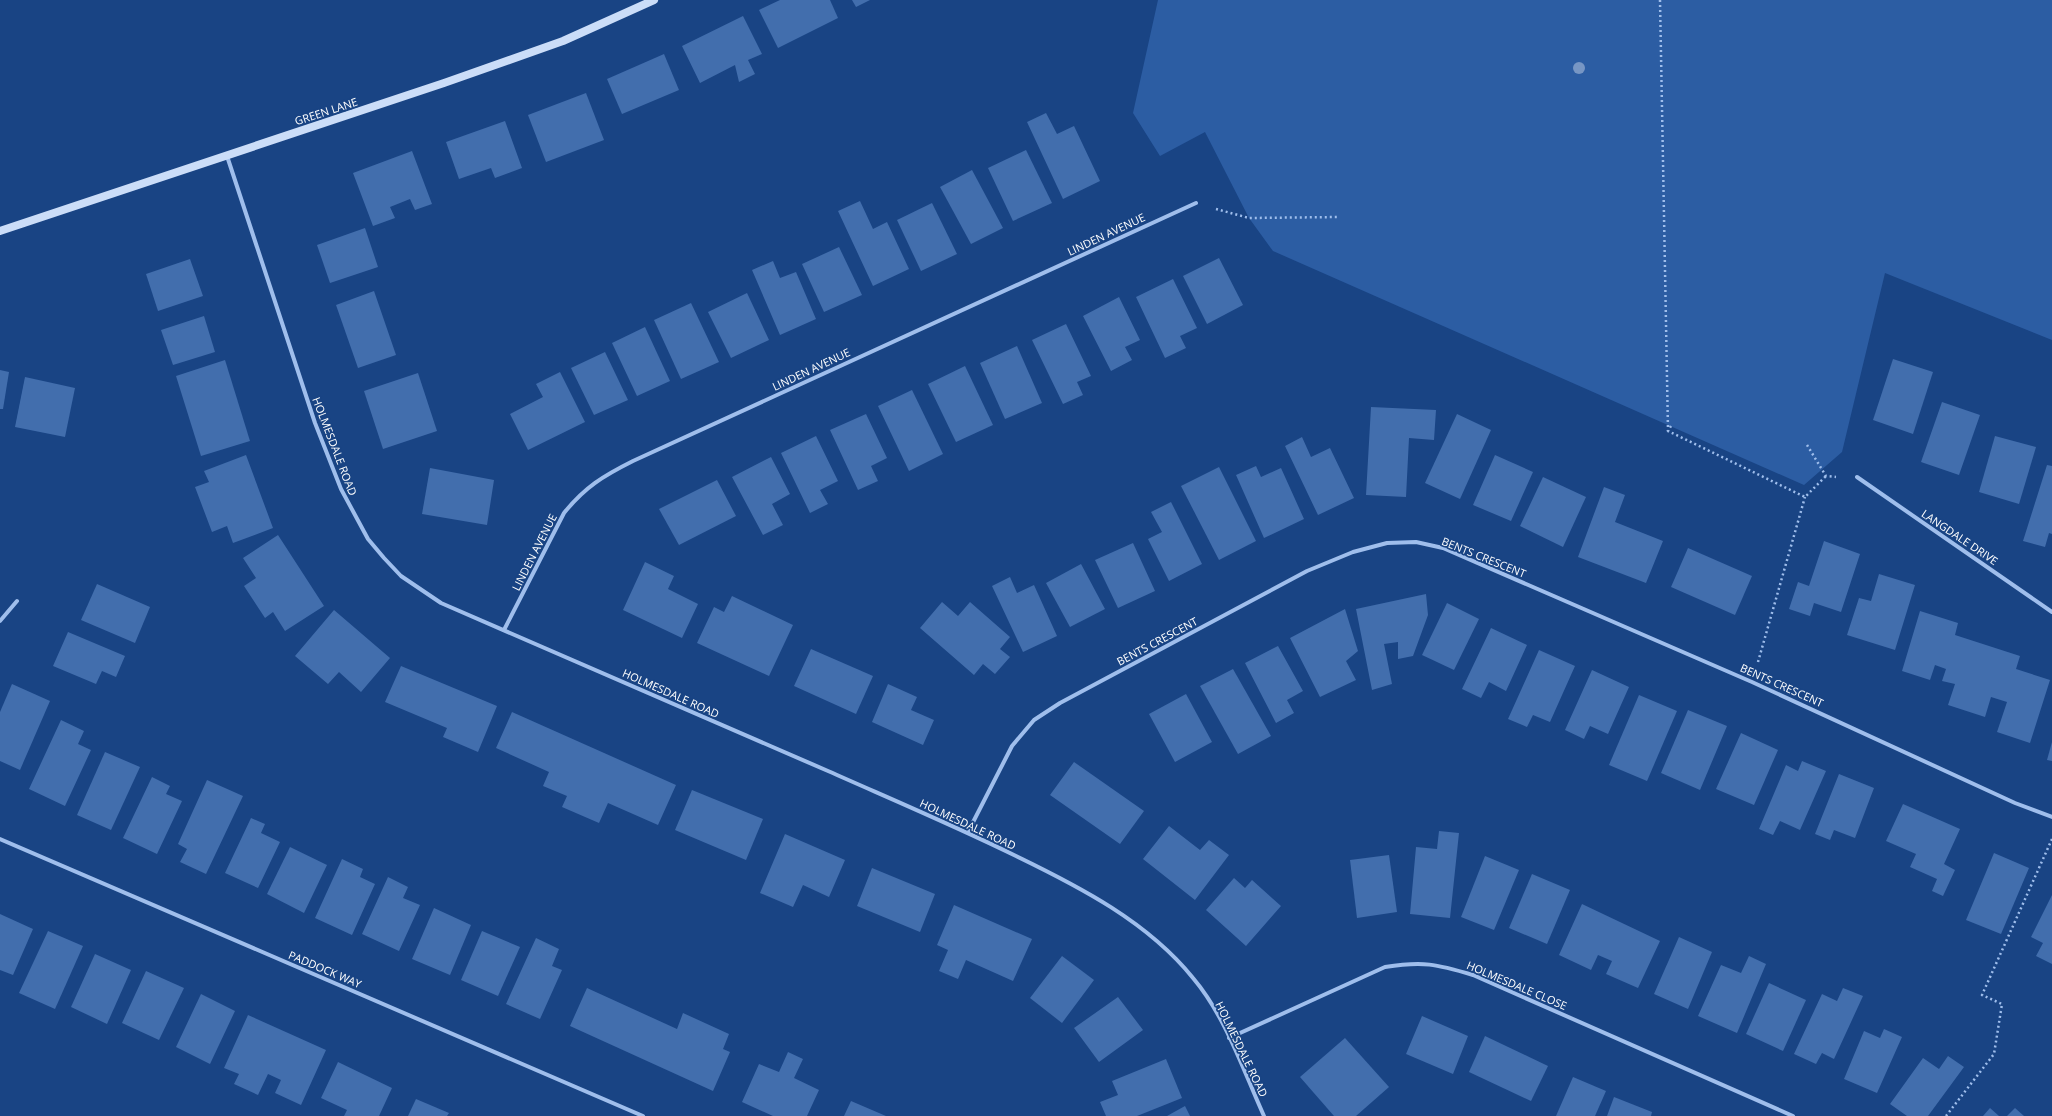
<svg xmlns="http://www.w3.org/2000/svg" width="2052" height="1116" font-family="'Open Sans',sans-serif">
<rect width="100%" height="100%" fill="#194484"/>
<polygon fill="#2c5da3" points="1158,0 2052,0 2052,340 1885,273 1842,452 1804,485 1273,251 1249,218 1205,132 1160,156 1133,113"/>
<g fill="#426ead">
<polygon points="780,0 830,0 838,18 778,48 759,10"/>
<polygon points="852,0 870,0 856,7"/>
<polygon points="743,16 762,54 748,60 755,74 739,82 735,65 700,83 682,46"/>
<polygon points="664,54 679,90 622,114 607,79"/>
<polygon points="586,93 604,140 546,162 528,115"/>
<polygon points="1046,113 1057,134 1074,126 1100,181 1063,199 1027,122"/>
<polygon points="505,121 522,168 495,178 491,168 459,179 446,142"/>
<polygon points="1026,150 1052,203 1013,221 988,168"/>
<polygon points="412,151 432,204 415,210 410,199 390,207 395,218 373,226 353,173"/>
<polygon points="972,170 1003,228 971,244 940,187"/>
<polygon points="860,201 873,229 887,222 909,269 873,286 838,211"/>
<polygon points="932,203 957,254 921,271 897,220"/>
<polygon points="365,228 378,267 330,283 317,245"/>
<polygon points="839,247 862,295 824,312 802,264"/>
<polygon points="1219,258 1243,305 1207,324 1183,276"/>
<polygon points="190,259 203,296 158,311 146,274"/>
<polygon points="773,261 780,278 796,272 816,319 780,335 752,270"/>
<polygon points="1173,279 1197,328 1180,336 1186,348 1165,358 1136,297"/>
<polygon points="374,291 396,355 358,368 336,305"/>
<polygon points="747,293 769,340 731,358 708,312"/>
<polygon points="1119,297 1140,340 1125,347 1132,360 1111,371 1083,316"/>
<polygon points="691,303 719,362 681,379 654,320"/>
<polygon points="204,316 215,352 173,365 161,330"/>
<polygon points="1066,324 1091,376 1077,382 1083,395 1063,404 1032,340"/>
<polygon points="645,327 670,381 637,396 612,343"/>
<polygon points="1017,346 1042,403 1005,419 980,363"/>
<polygon points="605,352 628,400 594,415 571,368"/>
<polygon points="1893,359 1933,372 1913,434 1873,420"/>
<polygon points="225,360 250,441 201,456 176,376"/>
<polygon points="965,366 993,425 956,442 928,384"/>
<polygon points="0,370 9,372 3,409 0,409"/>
<polygon points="560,372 585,422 528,450 510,414 543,397 536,384"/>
<polygon points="418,373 437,431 383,449 364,391"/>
<polygon points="25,377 75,388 65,437 15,427"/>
<polygon points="912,390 943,454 909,471 878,406"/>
<polygon points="1942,402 1980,415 1959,475 1921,462"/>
<polygon points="1371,407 1436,410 1434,440 1409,438 1406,497 1366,495"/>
<polygon points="866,414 887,458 871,466 878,481 858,490 830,430"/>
<polygon points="1457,414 1491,430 1460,499 1425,483"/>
<polygon points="816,436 838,481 820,490 828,504 810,513 781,453"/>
<polygon points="1995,436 2036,447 2019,504 1979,492"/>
<polygon points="1302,437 1311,457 1330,448 1354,498 1318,515 1285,446"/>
<polygon points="246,455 273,528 233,543 227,526 212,532 195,487 209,482 204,471"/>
<polygon points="1495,455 1533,472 1511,521 1473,505"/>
<polygon points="771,457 790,494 772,504 783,525 763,535 732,477"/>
<polygon points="2047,465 2052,466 2052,534 2049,533 2045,547 2023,541"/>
<polygon points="1256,466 1261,477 1281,468 1304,519 1264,538 1236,475"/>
<polygon points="1219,467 1256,541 1219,560 1181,486"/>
<polygon points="430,468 494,480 487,525 422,514"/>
<polygon points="1543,477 1586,497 1563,547 1520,526"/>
<polygon points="717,480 736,516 679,545 659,509"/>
<polygon points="1604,487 1625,495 1615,522 1663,541 1646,583 1578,557"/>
<polygon points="1171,502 1202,564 1169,581 1148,539 1162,532 1151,512"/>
<polygon points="278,535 324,606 285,631 273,612 265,618 244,586 256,578 243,558"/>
<polygon points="1824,541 1860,554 1841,612 1814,603 1810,616 1789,609 1798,582 1809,586"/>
<polygon points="1133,543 1155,591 1118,608 1095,560"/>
<polygon points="1688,548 1752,576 1735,615 1671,587"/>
<polygon points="645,562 674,576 668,589 698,604 682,638 623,610"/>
<polygon points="1081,564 1105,609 1070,627 1046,583"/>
<polygon points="1879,574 1915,585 1895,650 1847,635 1859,598 1871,601"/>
<polygon points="1010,577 1017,593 1034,585 1057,636 1023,652 992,586"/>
<polygon points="97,584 150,607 135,643 81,620"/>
<polygon points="1426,594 1428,615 1413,656 1398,659 1398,642 1384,644 1392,684 1372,690 1356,609"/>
<polygon points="732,596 793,625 769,676 697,643 714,607 724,612"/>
<polygon points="942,602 958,616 970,602 1010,637 1000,649 1010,657 995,674 983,664 974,675 920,628"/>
<polygon points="1447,603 1479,619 1454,670 1422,655"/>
<polygon points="1345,609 1358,651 1346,661 1356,680 1320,697 1290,638"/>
<polygon points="334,610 390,658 361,692 339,672 328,684 295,656"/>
<polygon points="1920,611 1958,623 1955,635 2020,656 2016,669 2050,680 2030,743 1997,732 2007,702 1991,697 1985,717 1948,705 1955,684 1942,681 1946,669 1935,665 1930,680 1902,671"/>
<polygon points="1491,628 1527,645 1506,691 1489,682 1481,698 1462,689"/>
<polygon points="68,632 125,656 116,677 102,671 96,684 53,666"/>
<polygon points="1278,646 1303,691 1287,700 1294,713 1276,723 1245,663"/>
<polygon points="811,649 873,676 856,714 794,686"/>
<polygon points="1539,650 1575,666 1550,722 1533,715 1527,727 1508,719"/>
<polygon points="401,666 497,706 478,752 443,737 447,728 385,702"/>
<polygon points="1233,669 1271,736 1238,754 1200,686"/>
<polygon points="1592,670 1629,687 1608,734 1590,726 1584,739 1565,730"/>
<polygon points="12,684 50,701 20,770 0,761 0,712"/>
<polygon points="888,684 917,697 911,710 934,720 923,745 872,722"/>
<polygon points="1186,694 1212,742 1175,762 1149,714"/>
<polygon points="1639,695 1677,711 1647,781 1609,765"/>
<polygon points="1688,710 1727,726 1700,790 1661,773"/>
<polygon points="512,712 676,785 658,825 608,803 599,823 562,807 567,796 543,786 549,772 496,748"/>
<polygon points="61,720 84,731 78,744 91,750 65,806 29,789"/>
<polygon points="1741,733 1778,750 1754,805 1716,789"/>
<polygon points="2052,742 2052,761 2047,760"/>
<polygon points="105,752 140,767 111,830 77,815"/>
<polygon points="1802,761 1826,771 1800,830 1780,821 1773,835 1759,829 1786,765 1798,771"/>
<polygon points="1074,762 1144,811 1120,844 1050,795"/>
<polygon points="1839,774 1874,788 1855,838 1834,830 1830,840 1815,834"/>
<polygon points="152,777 170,786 166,794 182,801 157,854 123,838"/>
<polygon points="207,780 243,796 206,874 180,862 187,849 178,844"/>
<polygon points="692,790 763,819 746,860 675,830"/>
<polygon points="1903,804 1960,829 1944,864 1955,870 1943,896 1932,891 1937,879 1910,867 1916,854 1886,841"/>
<polygon points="251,818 265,824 261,833 280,842 258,888 225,873"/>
<polygon points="1169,826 1200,850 1209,840 1229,855 1195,900 1143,859"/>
<polygon points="1439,831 1459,833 1450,918 1410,914 1416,847 1437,849"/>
<polygon points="785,834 845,860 829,897 803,885 793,907 760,893"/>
<polygon points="290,847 327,865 304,913 267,894"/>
<polygon points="1994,853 2029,868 2001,934 1966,920"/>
<polygon points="1389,855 1397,912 1357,918 1350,860"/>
<polygon points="1485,856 1519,870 1494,930 1461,917"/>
<polygon points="342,859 363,869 360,877 375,884 352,935 315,918"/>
<polygon points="872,868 935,894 920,932 857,906"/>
<polygon points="1532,874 1570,890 1547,944 1509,928"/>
<polygon points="388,877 408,887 403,898 420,905 399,951 362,934"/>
<polygon points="1234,878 1245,888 1252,880 1281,906 1246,946 1206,910"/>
<polygon points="2052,895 2052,964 2036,956 2043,943 2031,937"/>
<polygon points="1582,904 1660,941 1638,988 1606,974 1612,961 1598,955 1591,970 1559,955"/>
<polygon points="954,905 1032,939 1013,981 966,960 958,979 939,971 948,950 937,945"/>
<polygon points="434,908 471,925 450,975 412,959"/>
<polygon points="0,914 33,929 13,975 0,970"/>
<polygon points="48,931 83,946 55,1009 19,993"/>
<polygon points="482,931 520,947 498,996 461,980"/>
<polygon points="1679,937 1712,952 1688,1009 1654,994"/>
<polygon points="536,938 559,949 552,966 562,970 540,1019 506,1004"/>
<polygon points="95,954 131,970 107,1024 71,1007"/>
<polygon points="1062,956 1094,980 1062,1023 1030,998"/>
<polygon points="1749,956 1766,964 1737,1033 1698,1016 1721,965 1741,973"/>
<polygon points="146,971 184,988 159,1040 122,1023"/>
<polygon points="1769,983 1806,1000 1783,1051 1746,1034"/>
<polygon points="587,988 677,1029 683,1013 729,1034 723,1049 730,1052 713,1091 570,1026"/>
<polygon points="1843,988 1863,996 1834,1059 1822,1053 1816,1064 1794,1054 1822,994 1837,1001"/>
<polygon points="201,994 235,1011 210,1064 176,1047"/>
<polygon points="1118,997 1143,1030 1099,1062 1074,1028"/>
<polygon points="248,1015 326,1050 301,1105 275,1093 281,1080 268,1074 258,1095 234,1084 239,1074 224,1068"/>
<polygon points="1422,1016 1468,1036 1453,1074 1406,1054"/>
<polygon points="1884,1029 1902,1037 1877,1093 1844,1079 1864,1031 1880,1038"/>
<polygon points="1485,1036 1548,1066 1531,1101 1469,1072"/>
<polygon points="1345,1038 1389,1087 1356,1116 1334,1116 1300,1077"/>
<polygon points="788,1052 803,1059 794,1078 819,1090 807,1116 773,1116 742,1102 759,1064 779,1072"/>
<polygon points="1948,1056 1964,1067 1928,1116 1907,1116 1890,1104 1923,1058 1939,1069"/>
<polygon points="1166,1059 1182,1098 1137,1116 1106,1116 1100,1102 1118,1095 1112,1081"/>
<polygon points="338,1062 392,1088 379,1116 344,1116 347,1110 321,1098"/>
<polygon points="1573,1077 1606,1091 1595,1116 1556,1116"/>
<polygon points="1614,1097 1652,1112 1651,1116 1607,1116"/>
<polygon points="416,1099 449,1113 447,1116 408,1116"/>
<polygon points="851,1101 886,1116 844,1116"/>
<polygon points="1185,1106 1190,1116 1167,1116"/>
<polygon points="1990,1108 1999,1116 1983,1116"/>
<polygon points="2015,1108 2024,1116 2007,1116"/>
</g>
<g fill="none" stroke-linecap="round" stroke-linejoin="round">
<g stroke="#9fbeec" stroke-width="2.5" stroke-dasharray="2 3" stroke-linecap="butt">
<polyline points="1660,0 1668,431"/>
<polyline points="1216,209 1249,218 1339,217"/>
<polyline points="1671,426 1668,431 1805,497 1826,476"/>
<polyline points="1807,445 1826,476 1836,477"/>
<polyline points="1758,662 1805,497"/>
<polyline points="1946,1116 1994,1054 2002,1004 1982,995 2052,839"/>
</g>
<g stroke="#9fbeec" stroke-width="4">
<path d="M227 156 315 423 341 489 368 539 384 558 401 576 441 603C570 659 699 715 828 771 891 799 955 826 1016 856 1080 887 1148 922 1193 978 1226 1017 1243 1070 1264 1116"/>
<polyline points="1857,477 2052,612"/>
<polyline points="0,621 17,601"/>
<path d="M504 630 564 513C585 487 603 476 633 461L1196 203"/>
<polyline points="968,832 1012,746 1034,720 1060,703 1307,571 1353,552 1387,543 1416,542 1443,548 1752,682 2015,803 2052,817"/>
<polyline points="0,839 643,1116"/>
<path d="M1229 1038 1385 967C1423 961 1436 964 1473 975L1793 1116"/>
</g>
<polyline stroke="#cbddf8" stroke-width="8" points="0,231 444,83 563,41 654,0"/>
</g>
<circle fill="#7796c4" cx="1579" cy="68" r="6"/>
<g text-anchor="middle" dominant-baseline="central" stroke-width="3.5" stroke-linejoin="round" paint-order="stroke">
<g font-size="11" fill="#fff" stroke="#194484">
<text transform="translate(326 111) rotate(-18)">GREEN LANE</text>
<text transform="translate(1106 234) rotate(-25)">LINDEN AVENUE</text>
<text transform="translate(811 369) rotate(-25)">LINDEN AVENUE</text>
<text transform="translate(335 446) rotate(69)">HOLMESDALE ROAD</text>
<text transform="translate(1960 537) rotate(34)">LANGDALE DRIVE</text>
<text transform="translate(534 552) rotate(-63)">LINDEN AVENUE</text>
<text transform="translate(1484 557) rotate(22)">BENTS CRESCENT</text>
<text transform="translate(1157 641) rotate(-28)">BENTS CRESCENT</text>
<text transform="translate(1782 685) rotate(24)">BENTS CRESCENT</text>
<text transform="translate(671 693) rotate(24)">HOLMESDALE ROAD</text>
<text transform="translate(968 824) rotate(25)">HOLMESDALE ROAD</text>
<text transform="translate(325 969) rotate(23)">PADDOCK WAY</text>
<text transform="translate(1517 985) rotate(23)">HOLMESDALE CLOSE</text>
<text transform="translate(1242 1049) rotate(64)">HOLMESDALE ROAD</text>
</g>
</g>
</svg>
